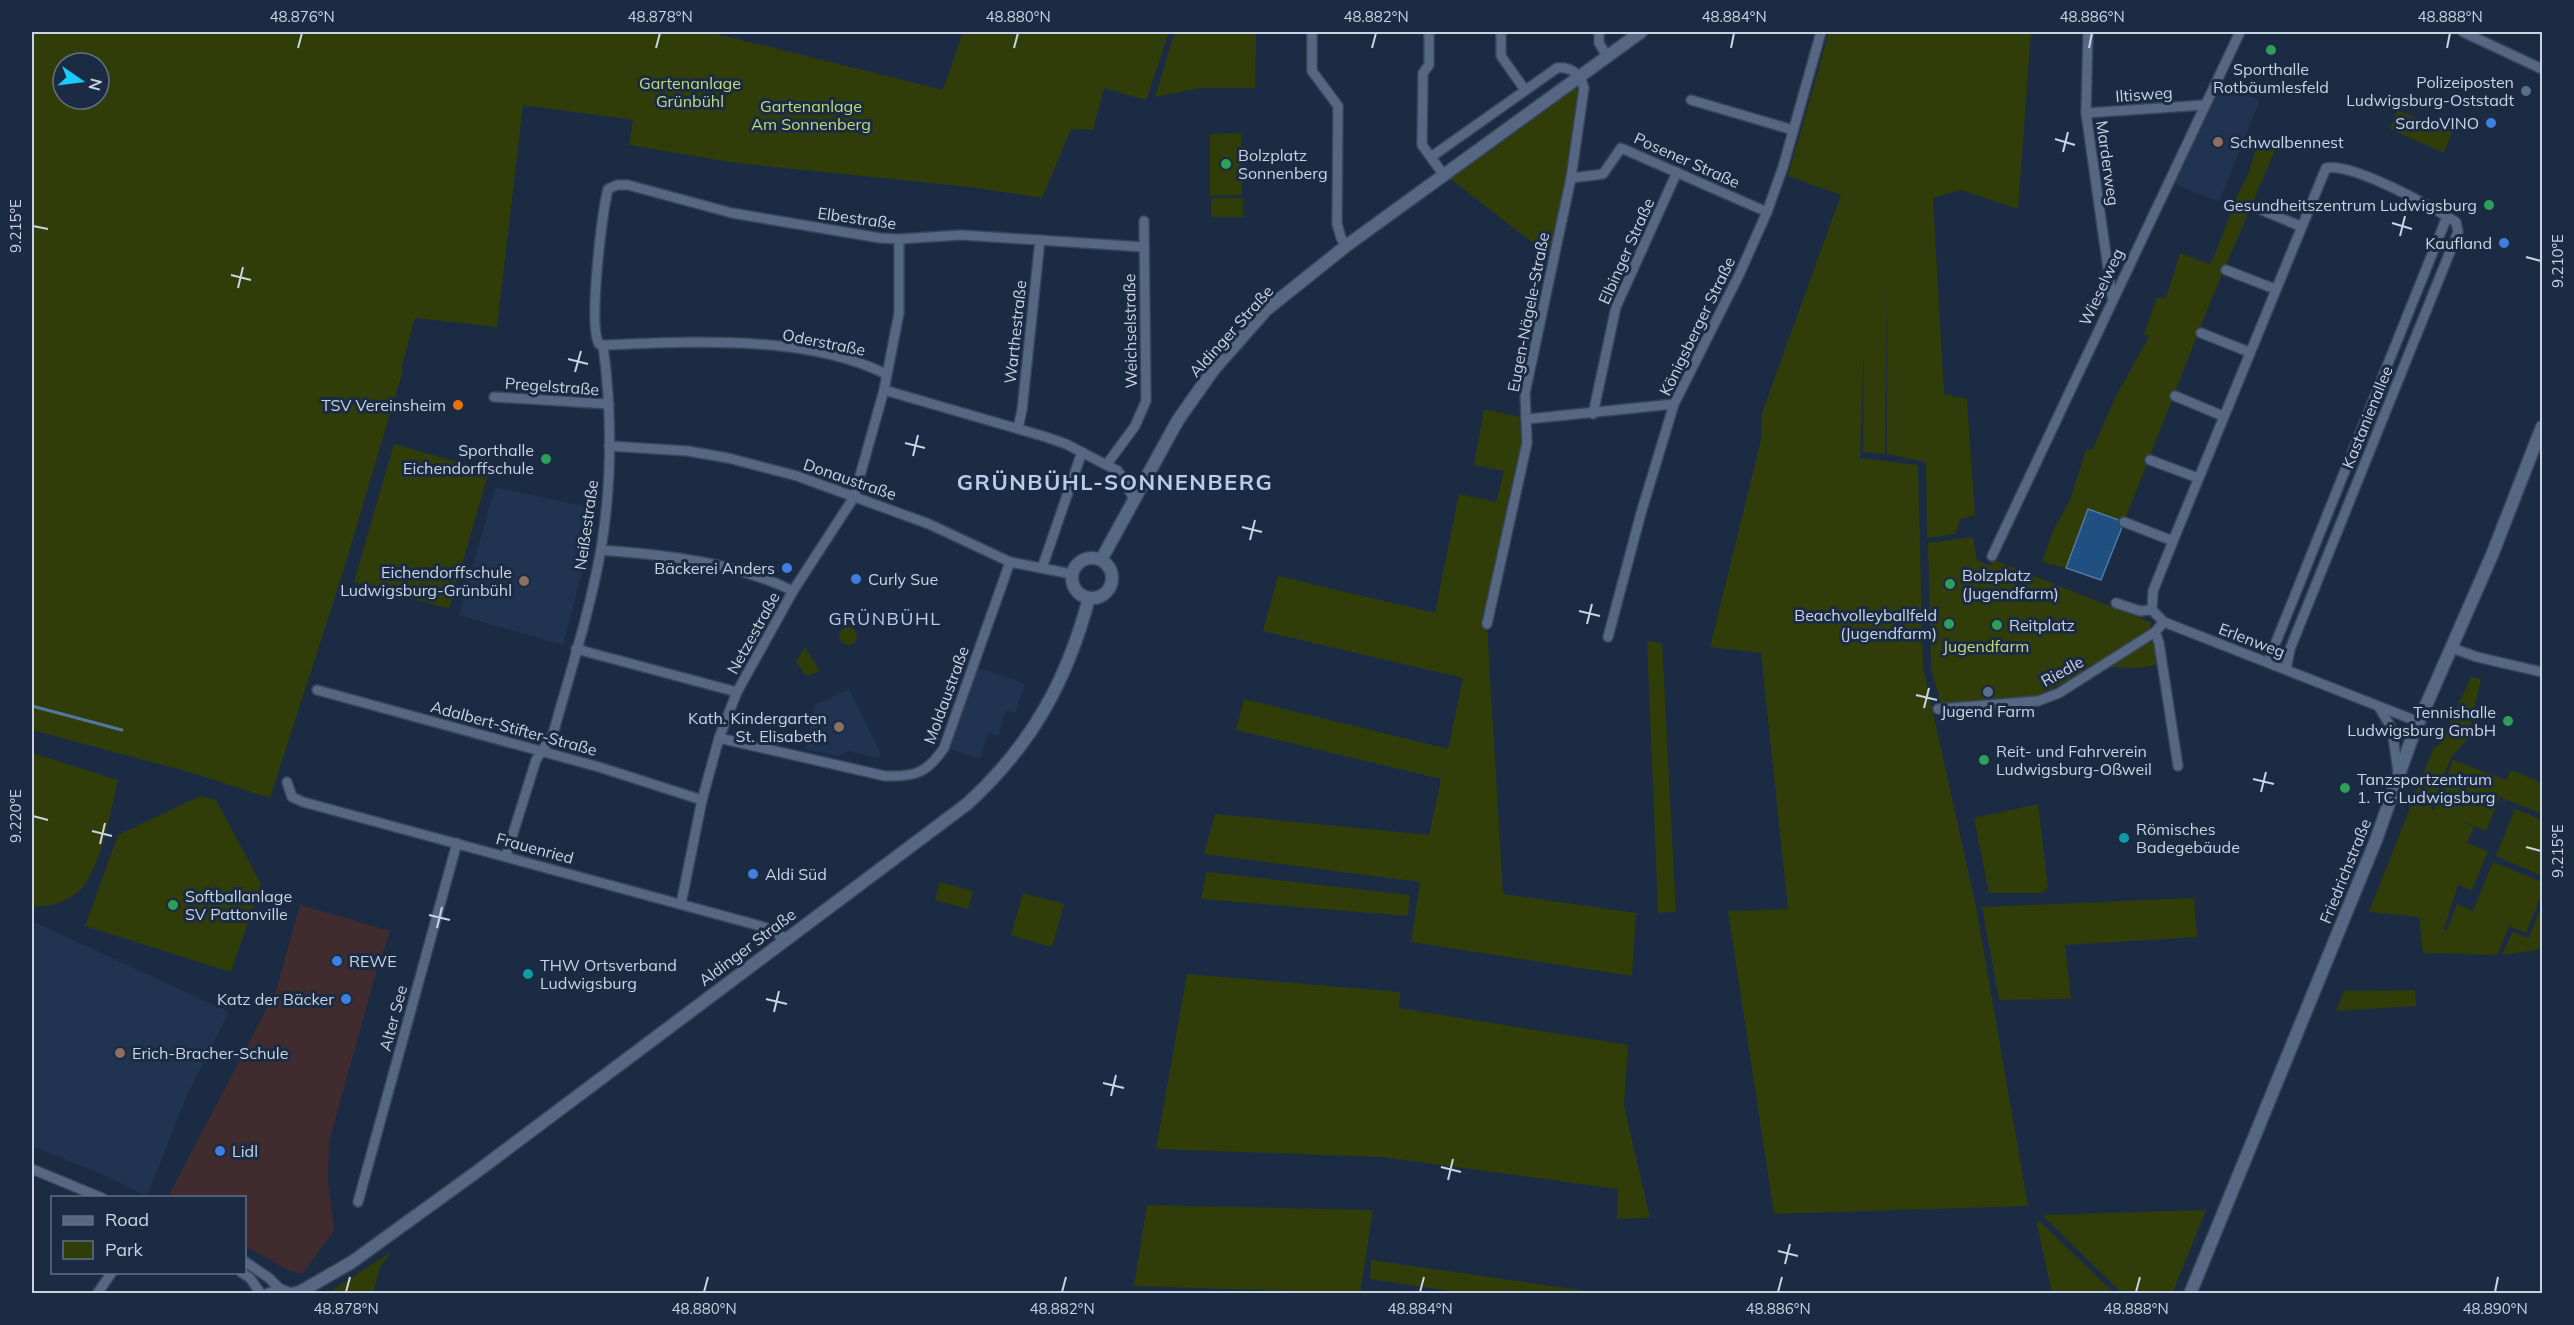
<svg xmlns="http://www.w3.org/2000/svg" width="2574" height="1325" font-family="Mulish,sans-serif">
<rect width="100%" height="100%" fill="#1b2b43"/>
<polygon fill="#402c2f" points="300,905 390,931 373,983 329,1142 328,1181 334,1231 302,1274 290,1271 245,1246 244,1198 168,1197 276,991"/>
<g fill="#203351">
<polygon points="2220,83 2260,100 2219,202 2174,184"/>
<polygon points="495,487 592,508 587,554 563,645 459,615"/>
<polygon points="978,668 1025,684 1015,713 1006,710 998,736 988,733 980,759 950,749"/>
<polygon points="849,689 881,754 877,758 848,751 838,756 805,749 815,705"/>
<polygon points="32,921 229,1012 187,1095 147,1196 111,1178 32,1146"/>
</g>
<g fill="#313d09" fill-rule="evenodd">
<path d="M32 32H709L943 90 963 32H1169L1146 100 1104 88 1093 130 1071 129 1042 198 970 187 736 163 629 145 633 120 523 105 497 327 415 318 401 369 403 370 342 575 270 798 193 773 32 730ZM63 63H99V99H63Z"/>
<polygon points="1175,32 1256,32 1255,88 1200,88 1155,97"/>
<polygon points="1829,32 2031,32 2018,209 1961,190 1933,198 1944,394 1967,399 1975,515 1960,519 1955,534 1927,538 1926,462 1887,454 1887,283 1885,454 1863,452 1864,345 1860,458 1918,465 1923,668 1976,907 2028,1206 1774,1214 1728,911 1788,909 1761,653 1710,647 1761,440 1762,413 1841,195 1788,176"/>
<polygon points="1583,83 1554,259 1449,178 1497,146"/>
<polygon points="2397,110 2452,132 2444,153 2390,129"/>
<polygon points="1241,133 1242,195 1210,196 1210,134"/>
<polygon points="2259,136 2278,143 2207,310 2124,522 2088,509 2066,568 2042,562 2054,529 2071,498 2086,450 2093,449 2115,398 2149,337 2144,334 2157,297 2166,298 2180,253 2209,264 2213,259 2230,216 2232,205 2249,173"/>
<rect x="1211" y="198" width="32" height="19"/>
<polygon points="1484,409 1528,419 1487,624 1503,894 1636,913 1632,976 1411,942 1420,882 1204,854 1215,814 1429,835 1441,779 1236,730 1244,699 1448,749 1463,678 1263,631 1278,576 1435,613 1459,494 1496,502 1504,471 1474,465"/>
<polygon points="394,444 489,471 449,609 354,582"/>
<polygon points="1973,537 1977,561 1991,566 1994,560 2152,623 2148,633 2076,677 2028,700 1941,703 1931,669 1928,543"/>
<circle cx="848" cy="636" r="9"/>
<polygon points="1647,641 1662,643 1676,912 1658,913"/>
<polygon points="2148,641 2157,646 2160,664 2140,668 2108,667"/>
<polygon points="805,647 820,671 806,676 796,661"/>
<polygon points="2471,677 2481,679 2467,740 2451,757 2431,809 2434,810 2453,760 2506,780 2511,770 2542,783 2542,814 2500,797 2486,831 2454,818 2474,827 2467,843 2488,851 2472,890 2458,885 2444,929 2447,930 2457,904 2473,911 2493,862 2542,882 2542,893 2526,933 2509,926 2497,955 2423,953 2419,917 2369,912 2434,747 2440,744"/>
<path d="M32 753 118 780C111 810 101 869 79 891 67 903 48 906 32 907Z"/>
<polygon points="200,796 216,800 261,884 231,972 85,926 118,835"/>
<polygon points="2038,804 2048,887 2042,893 1989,893 1974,818"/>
<polygon points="2515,809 2542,820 2542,876 2496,856"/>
<polygon points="1207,872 1410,895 1408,916 1201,899"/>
<polygon points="940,882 973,891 968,909 935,900"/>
<polygon points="1023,893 1064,904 1052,947 1011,935"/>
<polygon points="2194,898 2197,937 2065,945 2071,999 1999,1000 1982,907"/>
<polygon points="2542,905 2542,949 2502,955 2512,932 2529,938"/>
<polygon points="1187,974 1400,992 1399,1008 1628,1045 1624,1106 1650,1218 1617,1219 1618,1189 1382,1157 1156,1149"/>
<polygon points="2415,990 2416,1006 2336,1011 2344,991"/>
<polygon points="1147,1205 1373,1210 1360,1293 1134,1286"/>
<polygon points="2206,1210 2172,1294 2122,1293 2042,1215"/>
<polygon points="2039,1221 2114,1293 2052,1293 2037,1224"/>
<polygon points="391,1252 380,1267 373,1293 328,1293"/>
<polygon points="1371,1260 1600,1293 1469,1294 1370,1279"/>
</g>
<polygon fill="#205082" stroke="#53789f" stroke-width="1.5" points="2088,509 2124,522 2101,580 2066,568"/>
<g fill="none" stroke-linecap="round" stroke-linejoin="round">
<polyline stroke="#53789f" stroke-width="3" points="32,706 122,730"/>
<defs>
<g id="street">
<polyline points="1312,32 1312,71 1338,106 1337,224 1341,238 1346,246"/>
<polyline points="1429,32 1429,65 1423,73 1422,145 1443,174"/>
<polyline points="1501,32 1501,56 1525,90"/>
<polyline points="1599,32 1599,43 1607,56"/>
<polyline points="2088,32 2086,113 2112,297"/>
<polyline points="2463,32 2542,69"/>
<polyline points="1691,100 1793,130"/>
<polyline points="2086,113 2204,105"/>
<path d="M1431 157 1557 68C1571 66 1581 75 1584 88L1571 178 1525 393 1527 443 1487 624"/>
<polyline points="1571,178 1603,174 1621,148 1767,212"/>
<polyline points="2252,206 2300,226"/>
<polyline points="899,239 899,313 884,390 1046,437 1066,444 1118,471 1123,478 1134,500"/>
<polyline points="2226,270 2275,289"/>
<polyline points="2201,333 2249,352"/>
<path d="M603 345C692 342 804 334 886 374"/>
<polyline points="2175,396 2223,416"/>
<polyline points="494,397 609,404"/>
<polyline points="1593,414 1616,307 1677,172"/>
<polyline points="1528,419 1674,404"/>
<polyline points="1018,428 1022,410 1040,240"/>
<polyline points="609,446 688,451 728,458 797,476 929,524 1010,562 1072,574"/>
<polyline points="2150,460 2198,478"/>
<polyline points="1107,464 1135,426 1146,401 1144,221"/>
<polyline points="2124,522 2173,541"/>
<path d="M601 550C666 555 734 562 793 591"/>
<polyline points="1992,556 2240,32"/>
<polyline points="1042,568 1082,452"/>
<polyline points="2116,603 2140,611 2152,610"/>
<path d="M2152 610 2153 591 2173 541 2326 168C2352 162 2432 207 2456 222L2458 232 2290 649 2286 669"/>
<polyline points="2152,610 2164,622 2419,722"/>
<polyline points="2155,632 2159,643 2178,766"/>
<polyline points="1608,637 1641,513 1674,404 1739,275 1767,212 1783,167 1821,32"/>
<polyline points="2452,648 2477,657 2542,672"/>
<polyline points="576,649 737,692"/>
<polyline points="2268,662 2447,217"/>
<polyline points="317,690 599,767 702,800"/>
<polyline points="2379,707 2392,729 2398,772"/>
<polyline points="1938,709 2038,701 2059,693 2155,632 2164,622"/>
<path d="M719 738 885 776C915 777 927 773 944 748L1010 562"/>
<polyline points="287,782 292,797 303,802 764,927 785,938"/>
<path d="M506 856 536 760 553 734C570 673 590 611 601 549 612 482 612 412 603 345L599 344C588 326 602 213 608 189L617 185H628L732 213 880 238 899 239 961 235 1144 247"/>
<polyline points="681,904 702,800 719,738 737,692 793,591 854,497 884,390"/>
<polyline points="32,1169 102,1198"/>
<polyline points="358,1202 457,843"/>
<polyline points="244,1261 269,1278 282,1291"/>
<polyline points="241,1272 250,1278 261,1294"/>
<polyline points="97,1294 112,1272"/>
</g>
<g id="secondary">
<circle cx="1092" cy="578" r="20"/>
<polyline points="1101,560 1178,420 1214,369 1266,310 1346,246 1641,32"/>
<polyline points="269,1294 282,1291 290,1294"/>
<path d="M291 1294 300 1292 352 1262 475 1173 967 804C1031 746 1067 681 1089 598"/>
<polyline points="2190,1294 2376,840 2413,735 2492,555 2542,427"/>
</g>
</defs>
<use href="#street" stroke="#384559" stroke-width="12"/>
<use href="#secondary" stroke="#384559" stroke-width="15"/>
<use href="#street" stroke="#556783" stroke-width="9"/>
<use href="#secondary" stroke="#556783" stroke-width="12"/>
</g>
<path fill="none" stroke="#c9d4e3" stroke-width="2" d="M298 48 302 33M656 48 660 33M1014 48 1018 33M1372 48 1376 33M1731 48 1734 33M2089 48 2092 33M2447 48 2450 33M2055 139 2075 145M2063 152 2068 132M2392 223 2412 229M33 226 48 229M2400 236 2405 216M2526 257 2541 261M231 275 251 280M238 288 243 267M568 359 588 364M575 372 581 351M905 443 925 448M913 456 918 435M1242 527 1262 532M1250 540 1255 520M1579 611 1600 616M1587 624 1592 604M1916 695 1937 700M1924 708 1929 688M2253 779 2274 784M2261 792 2266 772M33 816 48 820M92 831 112 836M100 844 105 823M2526 847 2541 851M429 915 450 920M437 928 442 907M766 999 787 1004M774 1012 779 991M1103 1083 1124 1088M1111 1096 1116 1075M1441 1167 1461 1172M1448 1180 1453 1159M1778 1251 1798 1256M1785 1264 1790 1244M346 1292 350 1277M704 1292 708 1277M1062 1292 1066 1277M1420 1292 1424 1277M1778 1292 1782 1277M2136 1292 2140 1277M2495 1292 2498 1277"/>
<g fill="#2e9e5b" stroke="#1b2b43" stroke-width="2">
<circle cx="2271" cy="50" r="6"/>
<circle cx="1226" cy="164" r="6"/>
<circle cx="2489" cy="205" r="6"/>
<circle cx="546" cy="459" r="6"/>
<circle cx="1950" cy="584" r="6"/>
<circle cx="1949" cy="624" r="6"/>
<circle cx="1997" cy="625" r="6"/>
<circle cx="2508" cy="721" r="6"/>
<circle cx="1984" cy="760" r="6"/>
<circle cx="2345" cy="788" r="6"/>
<circle cx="173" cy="905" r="6"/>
</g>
<g fill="#5c6f8a" stroke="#1b2b43" stroke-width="2">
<circle cx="2526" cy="91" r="6"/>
<circle cx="1988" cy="692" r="6"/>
</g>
<g fill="#3f7fe0" stroke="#1b2b43" stroke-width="2">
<circle cx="2491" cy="123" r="6"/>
<circle cx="2504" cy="243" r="6"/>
<circle cx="787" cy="568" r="6"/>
<circle cx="856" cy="579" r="6"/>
<circle cx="753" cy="874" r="6"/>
<circle cx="337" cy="961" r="6"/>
<circle cx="346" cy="999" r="6"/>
<circle cx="220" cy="1151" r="6"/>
</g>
<g fill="#8d6e63" stroke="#1b2b43" stroke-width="2">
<circle cx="2218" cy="142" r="6"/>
<circle cx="524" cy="581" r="6"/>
<circle cx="839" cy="727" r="6"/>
<circle cx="120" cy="1053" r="6"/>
</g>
<circle fill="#e8710a" stroke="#1b2b43" stroke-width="2" cx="458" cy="405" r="6"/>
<g fill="#0f9aa8" stroke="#1b2b43" stroke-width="2">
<circle cx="2124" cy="838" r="6"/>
<circle cx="528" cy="974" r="6"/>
</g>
<g text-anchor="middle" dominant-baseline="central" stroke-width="6" stroke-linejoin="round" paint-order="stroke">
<g font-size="16" fill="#c9d4e3" stroke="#1b2b43" text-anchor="start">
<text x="2271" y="69" text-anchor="middle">Sporthalle<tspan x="2271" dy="18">Rotbäumlesfeld</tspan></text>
<text x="2514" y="82" text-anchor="end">Polizeiposten<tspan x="2514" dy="18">Ludwigsburg-Oststadt</tspan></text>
<text x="2479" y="123" text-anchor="end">SardoVINO</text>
<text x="2230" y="142">Schwalbennest</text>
<text x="1238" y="155">Bolzplatz<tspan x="1238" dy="18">Sonnenberg</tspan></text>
<text x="2477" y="205" text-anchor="end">Gesundheitszentrum Ludwigsburg</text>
<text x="2492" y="243" text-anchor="end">Kaufland</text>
<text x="446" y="405" text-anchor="end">TSV Vereinsheim</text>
<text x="534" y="450" text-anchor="end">Sporthalle<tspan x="534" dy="18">Eichendorffschule</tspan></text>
<text x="775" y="568" text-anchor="end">Bäckerei Anders</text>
<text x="512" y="572" text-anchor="end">Eichendorffschule<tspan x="512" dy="18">Ludwigsburg-Grünbühl</tspan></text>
<text x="1962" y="575">Bolzplatz<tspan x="1962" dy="18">(Jugendfarm)</tspan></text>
<text x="868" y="579">Curly Sue</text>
<text x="1937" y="615" text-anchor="end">Beachvolleyballfeld<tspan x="1937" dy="18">(Jugendfarm)</tspan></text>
<text x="2009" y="625">Reitplatz</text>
<text x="1988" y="711" text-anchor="middle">Jugend Farm</text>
<text x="2496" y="712" text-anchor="end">Tennishalle<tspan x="2496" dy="18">Ludwigsburg GmbH</tspan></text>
<text x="827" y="718" text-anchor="end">Kath. Kindergarten<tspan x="827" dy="18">St. Elisabeth</tspan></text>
<text x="1996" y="751">Reit- und Fahrverein<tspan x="1996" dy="18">Ludwigsburg-Oßweil</tspan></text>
<text x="2357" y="779">Tanzsportzentrum<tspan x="2357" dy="18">1. TC Ludwigsburg</tspan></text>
<text x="2136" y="829">Römisches<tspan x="2136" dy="18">Badegebäude</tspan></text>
<text x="765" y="874">Aldi Süd</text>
<text x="185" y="896">Softballanlage<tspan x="185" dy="18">SV Pattonville</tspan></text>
<text x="349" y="961">REWE</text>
<text x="540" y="965">THW Ortsverband<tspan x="540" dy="18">Ludwigsburg</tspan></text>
<text x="334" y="999" text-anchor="end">Katz der Bäcker</text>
<text x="132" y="1053">Erich-Bracher-Schule</text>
<text x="232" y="1151">Lidl</text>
</g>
<g font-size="16" fill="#c1dc79" stroke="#1b2b43">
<text x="690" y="83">Gartenanlage<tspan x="690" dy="18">Grünbühl</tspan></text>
<text x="811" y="106">Gartenanlage<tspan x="811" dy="18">Am Sonnenberg</tspan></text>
<text x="1986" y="646">Jugendfarm</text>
</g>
<g font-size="16" fill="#c9d4e3" stroke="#1b2b43">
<text transform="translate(2144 94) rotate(-4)">Iltisweg</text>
<text transform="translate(1687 160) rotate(24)">Posener Straße</text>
<text transform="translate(2108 163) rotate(82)">Marderweg</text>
<text transform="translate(857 218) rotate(8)">Elbestraße</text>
<text transform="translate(1626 251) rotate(-66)">Elbinger Straße</text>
<text transform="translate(2101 287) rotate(-65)">Wieselweg</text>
<text transform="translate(1528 312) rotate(-79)">Eugen-Nägele-Straße</text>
<text transform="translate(1697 326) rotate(-64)">Königsberger Straße</text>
<text transform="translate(1130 331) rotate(-91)">Weichselstraße</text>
<text transform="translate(1231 331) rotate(-48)">Aldinger Straße</text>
<text transform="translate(1015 332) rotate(-84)">Warthestraße</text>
<text transform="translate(824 342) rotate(11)">Oderstraße</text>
<text transform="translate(552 386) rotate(4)">Pregelstraße</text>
<text transform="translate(2367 417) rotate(-68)">Kastanienallee</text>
<text transform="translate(850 479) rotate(19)">Donaustraße</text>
<text transform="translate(586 525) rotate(-82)">Neißestraße</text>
<text transform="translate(753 633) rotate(-61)">Netzestraße</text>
<text transform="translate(2252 640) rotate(21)">Erlenweg</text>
<text transform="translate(2062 671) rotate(-29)">Riedle</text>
<text transform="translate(946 695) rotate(-70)">Moldaustraße</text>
<text transform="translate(514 728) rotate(15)">Adalbert-Stifter-Straße</text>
<text transform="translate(535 848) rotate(15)">Frauenried</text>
<text transform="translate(2345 871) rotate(-68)">Friedrichstraße</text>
<text transform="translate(747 947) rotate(-37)">Aldinger Straße</text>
<text transform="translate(393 1018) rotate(-75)">Alter See</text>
</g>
<g font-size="18" letter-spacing="1.5" fill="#b8cceb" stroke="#1b2b43">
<text x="885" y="618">GRÜNBÜHL</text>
</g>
<g font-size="22" font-weight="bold" letter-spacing="1.5" fill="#b8cceb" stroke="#1b2b43">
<text x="1115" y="482">GRÜNBÜHL-SONNENBERG</text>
</g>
</g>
<rect width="2574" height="1325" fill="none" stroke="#1b2b43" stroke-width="66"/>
<rect x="51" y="1196" width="195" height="78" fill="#1b2b43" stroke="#616f83" stroke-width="1.5"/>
<rect x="63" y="1216" width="30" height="9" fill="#556783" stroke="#616f83" stroke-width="1.5"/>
<text x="105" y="1226" font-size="18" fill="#c9d4e3">Road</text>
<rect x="63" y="1241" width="30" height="18" fill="#313d09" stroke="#616f83" stroke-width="1.5"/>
<text x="105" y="1256" font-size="18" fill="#c9d4e3">Park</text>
<g transform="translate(81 81) rotate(104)"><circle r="28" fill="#1b2b43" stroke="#616f83" stroke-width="1.5"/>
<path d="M0-4.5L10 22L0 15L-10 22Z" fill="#1acafc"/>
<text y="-9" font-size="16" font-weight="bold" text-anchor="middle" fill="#c9d4e3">N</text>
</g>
<rect x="33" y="33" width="2508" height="1259" fill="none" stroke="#c9d4e3" stroke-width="2"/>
<g font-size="15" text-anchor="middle" fill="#c9d4e3">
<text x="302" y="22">48.876°N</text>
<text x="660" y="22">48.878°N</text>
<text x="1018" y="22">48.880°N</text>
<text x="1376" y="22">48.882°N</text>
<text x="1734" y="22">48.884°N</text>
<text x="2092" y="22">48.886°N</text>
<text x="2450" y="22">48.888°N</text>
<text transform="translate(16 226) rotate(-90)" y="5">9.215°E</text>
<text transform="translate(2558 261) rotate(-90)" y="5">9.210°E</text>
<text transform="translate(16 816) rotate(-90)" y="5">9.220°E</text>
<text transform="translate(2558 851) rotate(-90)" y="5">9.215°E</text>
<text x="346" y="1314">48.878°N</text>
<text x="704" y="1314">48.880°N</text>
<text x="1062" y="1314">48.882°N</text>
<text x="1420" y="1314">48.884°N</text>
<text x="1778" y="1314">48.886°N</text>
<text x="2136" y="1314">48.888°N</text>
<text x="2495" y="1314">48.890°N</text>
</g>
</svg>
